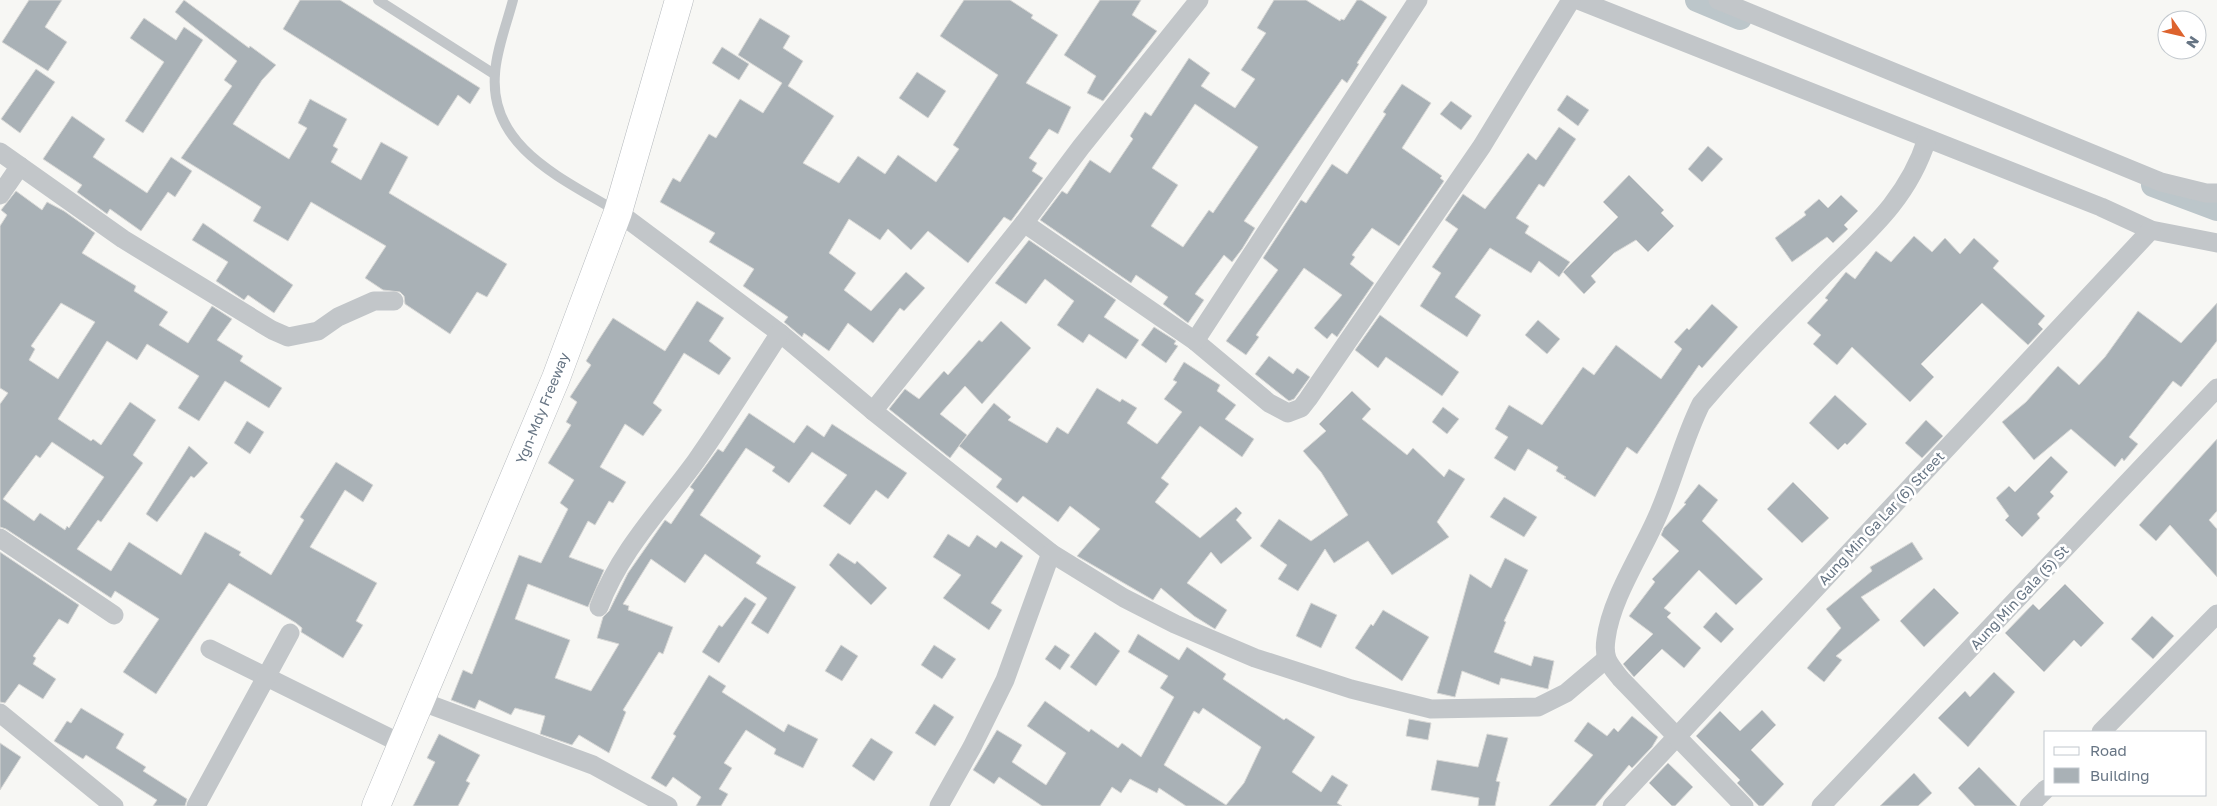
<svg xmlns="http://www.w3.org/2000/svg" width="2217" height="806" font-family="'Golos Text',sans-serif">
<rect width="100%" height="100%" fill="#f7f7f4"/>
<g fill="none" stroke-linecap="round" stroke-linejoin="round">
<g stroke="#bcc6ca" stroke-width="24">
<polyline points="1697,0 1740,18"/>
<polyline points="2153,185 2217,209"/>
</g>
</g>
<g fill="#a9b1b6" stroke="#d8d8d6" fill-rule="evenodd">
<polygon points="29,0 62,0 45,27 67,42 48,71 2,42"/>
<polygon points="184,0 249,48 250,46 276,65 262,80 233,124 289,159 307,128 298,123 310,99 347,119 333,146 338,149 331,162 361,180 381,142 408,157 389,193 507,264 487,297 477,292 450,334 405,304 404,296 400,292 383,290 365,278 386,246 311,202 288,241 253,221 261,207 181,158 232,86 224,80 237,61 175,12"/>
<polygon points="300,0 340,0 480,88 470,104 458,95 438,126 283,29"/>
<polygon points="964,0 1010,0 1033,15 1031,18 1058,35 1026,83 1071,107 1058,134 1049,129 1029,158 1037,163 1032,171 1043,178 1011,221 1004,217 968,263 928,231 911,250 888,229 880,240 849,219 829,253 856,273 844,290 871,311 906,272 925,288 904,311 900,308 873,343 848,323 829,351 804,333 802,337 784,322 788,317 743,286 754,269 709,242 715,233 660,202 673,178 680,182 709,134 716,138 740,99 763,113 782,83 738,55 760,18 790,36 783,48 803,61 788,86 834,116 803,163 839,183 858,156 885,174 898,155 936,182 959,149 953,145 998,75 940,36"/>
<polygon points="1100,0 1141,0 1132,15 1157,31 1103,101 1087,93 1096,76 1064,55"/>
<path d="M1274 0H1306L1340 21 1341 19 1344 20 1357 0H1361L1387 17 1357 63 1359 64 1347 83 1342 79 1244 221 1255 228 1242 249 1232 262 1224 255 1195 294 1204 300 1188 323 1163 304 1168 297 1136 275 1131 283 1040 220 1062 191 1067 194 1090 160 1110 173 1133 139 1130 136 1145 112 1151 116 1189 58 1210 73 1201 86 1235 108 1255 79 1241 70 1266 33 1257 28ZM1195 104 1258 147 1213 213 1209 210 1183 247 1151 226 1178 185 1152 168Z"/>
<polygon points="144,18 176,40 184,27 203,40 143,133 125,121 164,62 130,38"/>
<polygon points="722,47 749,64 739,80 712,63"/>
<polygon points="36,69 55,82 20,133 1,119"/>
<polygon points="917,72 946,91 928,118 899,98"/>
<polygon points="1402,84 1431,103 1402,148 1442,176 1440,178 1444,181 1399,246 1372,228 1352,255 1355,257 1350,264 1374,283 1337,337 1332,333 1327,339 1314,328 1342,295 1304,268 1256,335 1259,337 1246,355 1226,341 1278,270 1263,258 1301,200 1306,203 1332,164 1347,174 1386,114 1383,112"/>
<polygon points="1567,95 1589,110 1578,126 1557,110"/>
<polygon points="1451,101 1472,116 1461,130 1440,114"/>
<polygon points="72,116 105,139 93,157 147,193 171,157 192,171 175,197 168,192 141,231 110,209 107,214 77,192 82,185 43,159"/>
<polygon points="1559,127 1576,139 1544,187 1539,184 1516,218 1529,226 1525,233 1570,262 1559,277 1539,261 1531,273 1490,248 1455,297 1481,315 1467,337 1420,306 1441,273 1432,267 1458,229 1445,220 1463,194 1485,209 1528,153 1536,160"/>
<polygon points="1708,146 1723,159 1702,182 1688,169"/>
<polygon points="1629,175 1664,210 1661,213 1674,226 1648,252 1636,240 1614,253 1591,276 1596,282 1584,294 1563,272 1618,217 1603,202"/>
<path d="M16 191 42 210 47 202 64 211 95 233 82 253 136 286 134 291 168 312 159 325 188 343 212 306 232 319 217 340 243 356 240 361 282 388 269 408 225 381 199 421 178 408 199 376 147 344 137 360 107 341 58 419 91 441 93 439 101 445 130 402 156 420 133 455 143 463 101 522 98 520 77 549 111 571 129 542 181 575 205 532 241 552 239 555 271 575 304 520 300 517 336 462 373 485 363 502 345 490 310 547 377 583 356 621 363 625 343 658 301 632 302 628 296 623 229 583 156 694 123 672 159 619 115 591 111 598 6 529 0 527V404L8 393 0 388V226L7 215 1 210ZM61 303 95 322 58 379 29 360 35 349 31 346ZM52 442 104 477 69 528 67 526 65 530 40 513 34 521 3 499 36 455 40 458Z"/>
<polygon points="1841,195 1858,211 1844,225 1848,229 1833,243 1827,237 1792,262 1775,238 1806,215 1804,212 1819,199 1828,208"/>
<polygon points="203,223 293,285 274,313 248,295 244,300 216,281 228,262 192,240"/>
<polygon points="1914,236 1932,252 1945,238 1960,254 1974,238 1999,261 1993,268 2045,316 2038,324 2043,329 2028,345 1982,303 1921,364 1934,377 1910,402 1852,347 1837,365 1813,344 1821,335 1807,323 1828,300 1825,298 1846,272 1855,279 1876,251 1891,262"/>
<polygon points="1029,240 1116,300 1104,317 1139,340 1126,359 1089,334 1083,343 1057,325 1074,301 1045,279 1026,304 995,283"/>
<polygon points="697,301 724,318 709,341 731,358 719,375 684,353 653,403 662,410 643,436 625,424 600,467 626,482 613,503 609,501 595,525 588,521 569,557 604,570 588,607 528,584 515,619 570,640 555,678 591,691 619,644 597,638 603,617 609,611 628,573 665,520 671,524 694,490 690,487 718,449 723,452 749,413 794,443 807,425 824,437 832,424 907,473 888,499 876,490 850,525 823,506 847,475 812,452 789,483 772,471 775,467 746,448 700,515 761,556 756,563 796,587 768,634 751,623 767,598 705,554 685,583 651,559 623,604 629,606 628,610 673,627 663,654 659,652 623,710 626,712 609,753 579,735 572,745 540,734 545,716 515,708 511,715 479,700 475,709 451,700 463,670 472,674 519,555 541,563 568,509 560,503 574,480 548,463 571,425 566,422 577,402 570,397 591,365 586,361 598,341 613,318 665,351"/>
<polygon points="2217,303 2217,341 2181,387 2173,381 2129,437 2138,444 2124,461 2122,458 2115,467 2071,429 2034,460 2002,422 2026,402 2058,366 2079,385 2105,357 2138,311 2181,343"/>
<polygon points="1712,304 1738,327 1702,368 1699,365 1637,454 1627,447 1595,497 1564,478 1566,477 1556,471 1558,467 1528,449 1515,471 1494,458 1508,437 1495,429 1509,405 1542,425 1583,367 1594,375 1616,345 1661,379 1682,349 1674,342 1687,328 1689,330"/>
<polygon points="1380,315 1459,372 1442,396 1386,357 1378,368 1355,350"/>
<polygon points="1538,320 1560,339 1547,354 1525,335"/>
<polygon points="1001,321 1031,348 982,404 965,386 940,414 967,435 950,458 889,409 905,389 919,399 944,371 948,375 979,340 982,342"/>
<polygon points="1154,327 1176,341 1174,344 1178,346 1166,363 1141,345"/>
<polygon points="1269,356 1293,374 1297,368 1310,377 1294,399 1289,401 1255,374"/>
<polygon points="1184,362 1220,385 1217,391 1236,405 1225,419 1254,439 1242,457 1200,426 1161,478 1169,484 1155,502 1200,538 1236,507 1242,513 1236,520 1252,538 1221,564 1211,552 1187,583 1227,610 1215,629 1194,616 1161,588 1153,600 1077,556 1100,529 1070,506 1058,522 1023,496 1017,503 996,487 1002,479 959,446 994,403 1011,417 1008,420 1047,443 1057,427 1068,434 1097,388 1120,402 1122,399 1137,408 1127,423 1157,444 1182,412 1164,399 1177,382 1173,380"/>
<polygon points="1352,391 1371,409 1362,419 1407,455 1413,448 1444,477 1449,469 1465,479 1437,522 1449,537 1392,575 1368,541 1334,563 1325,549 1298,591 1278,579 1287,565 1260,546 1279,519 1311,541 1348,515 1321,472 1303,451 1326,431 1319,424"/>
<polygon points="1835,395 1867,424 1847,445 1845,443 1838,450 1809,423"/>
<polygon points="1443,407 1459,419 1447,434 1432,422"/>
<polygon points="1926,420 1943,436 1922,458 1905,443"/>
<polygon points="247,421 264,432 250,454 234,443"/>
<polygon points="2217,439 2217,511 2209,520 2217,529 2217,577 2170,525 2156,541 2139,525"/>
<polygon points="189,446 208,463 194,478 191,476 157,522 146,514"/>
<polygon points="2051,456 2068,472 2050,492 2054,496 2037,514 2040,518 2022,537 2005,520 2009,516 1996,498 2009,486 2015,492"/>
<polygon points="1793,482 1829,518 1802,543 1767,509"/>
<polygon points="1699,484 1718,500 1702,521 1763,579 1736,605 1699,570 1664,608 1671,613 1667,617 1701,648 1684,668 1662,649 1634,677 1623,664 1653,634 1629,616 1655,582 1652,579 1679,551 1661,535 1664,528 1686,504 1684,503"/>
<polygon points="1504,497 1537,517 1524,537 1490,517"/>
<polygon points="948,534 969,547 977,535 996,548 1001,541 1023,556 991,603 1002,610 989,630 943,598 961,575 933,557"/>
<polygon points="1912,542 1923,559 1861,597 1880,620 1836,656 1842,660 1824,682 1807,668 1841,628 1826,609 1872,571 1870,567"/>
<polygon points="0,552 79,605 68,624 59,619 33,656 36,658 33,664 56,679 43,699 19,684 5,703 0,702"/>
<polygon points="838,553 855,564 857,561 887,588 871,605 829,565"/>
<polygon points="1505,558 1528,570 1504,621 1506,622 1494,652 1531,666 1534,656 1554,661 1548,689 1501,678 1499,685 1462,671 1455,697 1437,693 1470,574 1491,588"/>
<polygon points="2065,584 2104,623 2081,647 2074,640 2044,672 2005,633 2033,604 2039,610"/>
<polygon points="1934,588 1959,613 1924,647 1900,621"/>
<polygon points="745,597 756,604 719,663 702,652 719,625 722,627"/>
<polygon points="1311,603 1337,615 1321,648 1296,636"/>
<polygon points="1383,610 1429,637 1402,681 1355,648 1371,624 1373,626"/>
<polygon points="1716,612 1734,629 1721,643 1703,627"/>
<polygon points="2152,616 2174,636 2153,659 2131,639"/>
<polygon points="1095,632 1120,651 1096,686 1070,667"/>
<path d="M1138 634 1179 660 1187 647 1226 674 1223 679 1284 720 1286 718 1315 737 1292 772 1321 792 1332 775 1348 785 1337 803 1342 806H1186L1159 788 1157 793 1130 779 1121 793 1112 787 1100 806H1042L999 777 994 784 973 770 997 730 1022 745 1012 762 1046 785 1066 753 1027 726 1045 701 1089 732 1091 729 1118 748 1122 743 1141 757 1174 697 1160 688 1168 676 1128 652ZM1203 708 1261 747 1244 783 1226 805 1164 765 1194 711 1199 714Z"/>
<polygon points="841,645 858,656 842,681 825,671"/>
<polygon points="934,645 956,659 942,679 921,665"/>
<polygon points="1055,645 1070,655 1060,670 1045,659"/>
<polygon points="1994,672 2015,692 1968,747 1938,718 1965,691 1970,697"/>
<polygon points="709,675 726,686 722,692 784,732 788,724 818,739 803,768 774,754 776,749 746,730 724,763 732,768 719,789 728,794 721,806 696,806 701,797 673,777 666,787 651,778 676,736 673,734"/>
<polygon points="934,704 954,717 935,746 915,733"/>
<polygon points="81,708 124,734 116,748 146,767 143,771 187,799 185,806 153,806 157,800 86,755 83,759 54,741 67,721 71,723"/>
<polygon points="1762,710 1776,725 1751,750 1784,784 1763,806 1759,806 1737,783 1740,780 1696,736 1720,711 1740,731"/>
<polygon points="1632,716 1658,737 1652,747 1632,768 1629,765 1595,806 1549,806 1593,755 1574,741 1588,722 1607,736 1614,728 1618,732"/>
<polygon points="1409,719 1431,723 1428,740 1406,736"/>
<polygon points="439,734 480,755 466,781 470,783 458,806 413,806 435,762 427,758"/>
<polygon points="1487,734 1508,738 1496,781 1500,782 1495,806 1478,806 1479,798 1431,790 1437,760 1478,767"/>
<polygon points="871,738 893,752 874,781 852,766"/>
<polygon points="0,743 21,757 0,790"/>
<polygon points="1668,763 1693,787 1675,806 1672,806 1649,783"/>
<polygon points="1979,767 2017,806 1975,806 1958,788"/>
<polygon points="1914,773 1932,793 1918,806 1880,806"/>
</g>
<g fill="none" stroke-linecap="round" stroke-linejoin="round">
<defs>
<polyline id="primary" points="376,806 556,378 618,212 679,0"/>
</defs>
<use href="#primary" stroke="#b5b9bd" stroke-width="29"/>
<g stroke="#c2c6c9" stroke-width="10">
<polyline points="378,0 494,74"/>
<path d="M513 0C507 23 496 51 495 74 489 148 564 179 616 211"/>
</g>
<g stroke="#c2c6c9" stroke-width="19">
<polyline points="1578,0 2101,207 2151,230 2217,243"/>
<polyline points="1718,0 2161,182 2206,193 2217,193"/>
<polyline points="0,152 123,239 272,330 288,337 318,331 338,317 374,301 394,301"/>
<polyline points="0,195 20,166"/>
<polyline points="618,212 780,333 873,411 1051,553 1124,598 1175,624 1255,658 1351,689 1431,709 1538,707 1566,693 1605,660"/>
<polyline points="1024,223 1195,341 1269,403 1288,413 1301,408 1308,399 1482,146 1571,0"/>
<polyline points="1195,341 1418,0"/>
<polyline points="873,411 1024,223 1081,147 1199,0"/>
<polyline points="0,538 114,615"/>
<path d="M599 607C620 551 661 509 696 461 725 420 752 376 780 333"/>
<polyline points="210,649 402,744"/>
<polyline points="420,701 593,765 668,806"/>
<polyline points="0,713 114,806"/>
<polyline points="2101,732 2217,614"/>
<polyline points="196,806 290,633"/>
<polyline points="939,806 972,747 1005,680 1051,553"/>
<polyline points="1612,806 2151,230"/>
<path d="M1744 806 1621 679C1609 664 1603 659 1606 639 1611 598 1642 553 1658 515 1674 479 1683 440 1701 404 1736 363 1775 323 1814 285 1860 238 1906 205 1927 139"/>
<polyline points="1821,806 2217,388"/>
<polyline points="2029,806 2046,789"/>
</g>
<use href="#primary" stroke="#fff" stroke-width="28"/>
</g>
<g text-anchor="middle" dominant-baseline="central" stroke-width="5" stroke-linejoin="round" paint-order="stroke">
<g font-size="14" fill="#677584" stroke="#fff">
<text transform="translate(542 408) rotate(-68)">Ygn-Mdy Freeway</text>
<text transform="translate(1881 518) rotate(-47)">Aung Min Ga Lar (6) Street</text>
<text transform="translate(2019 597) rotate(-47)">Aung Min Gala (5) St</text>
</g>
</g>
<rect x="2044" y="731" width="162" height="65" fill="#ffffff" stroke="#c2c8ce"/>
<rect x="2054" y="747" width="25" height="8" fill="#ffffff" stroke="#c2c8ce"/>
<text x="2090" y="756" font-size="15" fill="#677584">Road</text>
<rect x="2054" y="768" width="25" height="15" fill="#a9b1b6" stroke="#c2c8ce"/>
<text x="2090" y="781" font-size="15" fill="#677584">Building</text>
<g transform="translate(2182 35) rotate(124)"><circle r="24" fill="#ffffff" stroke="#c2c8ce"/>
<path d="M0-4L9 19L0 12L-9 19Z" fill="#dd632e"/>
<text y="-8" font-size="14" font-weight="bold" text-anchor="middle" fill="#677584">N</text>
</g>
</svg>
